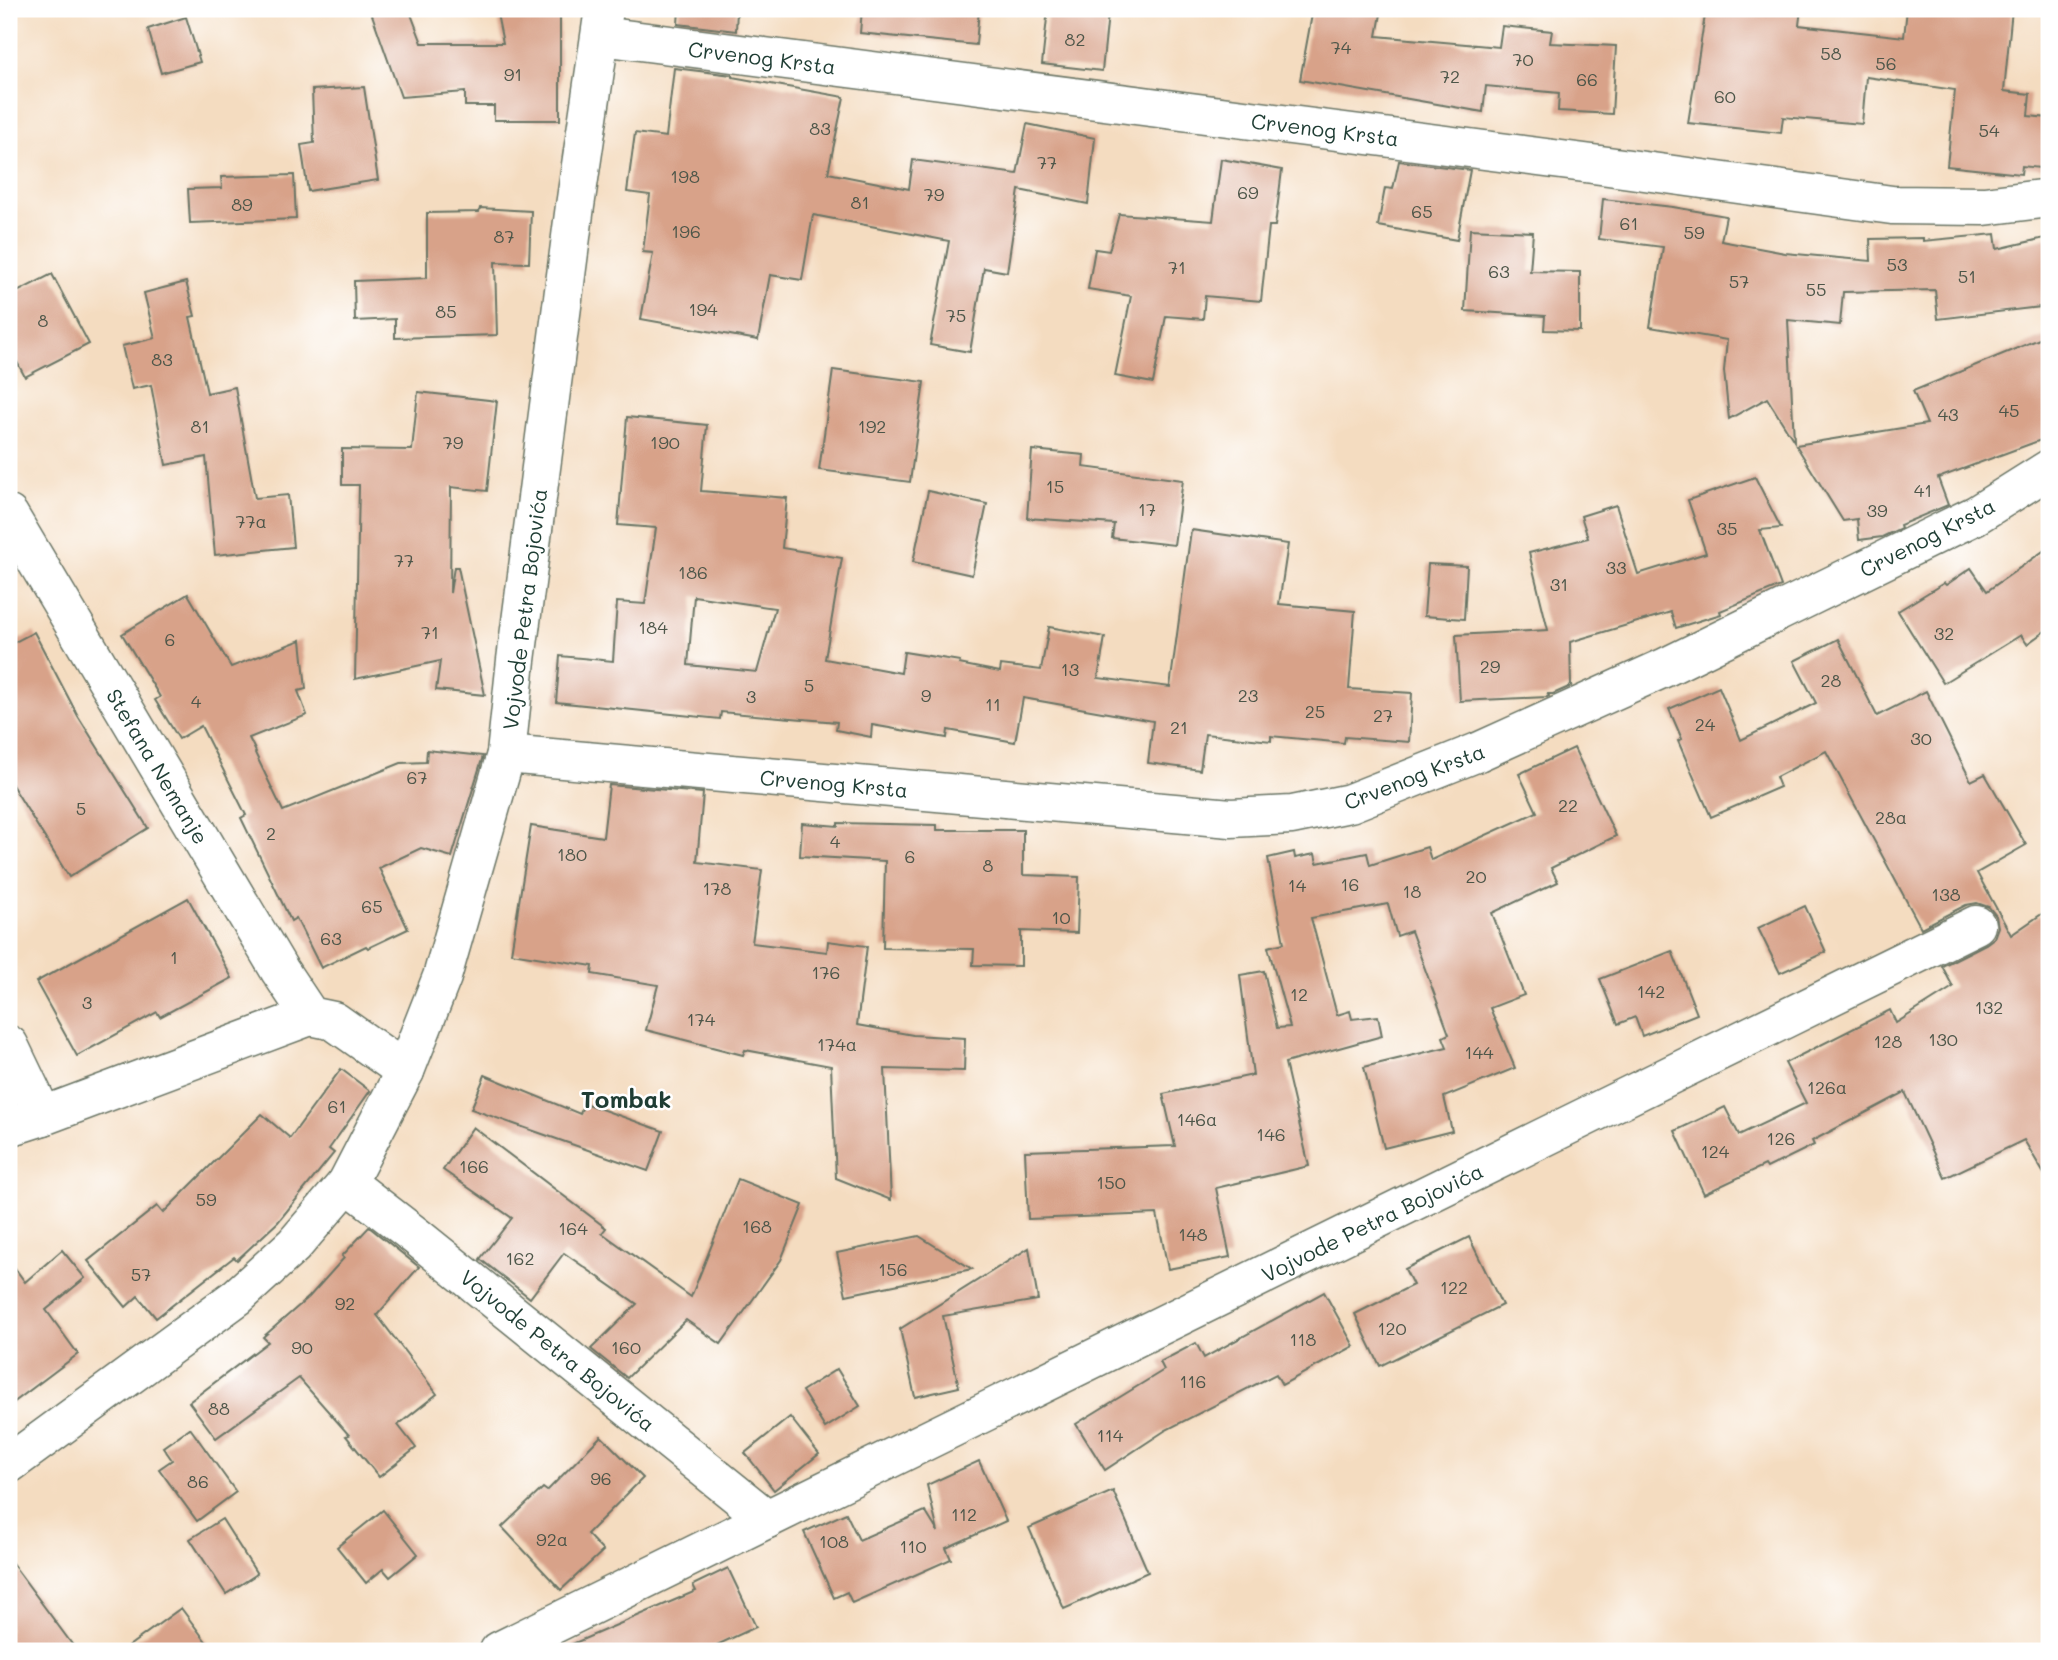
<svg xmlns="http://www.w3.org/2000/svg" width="2058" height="1660" font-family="Mali,sans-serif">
<rect width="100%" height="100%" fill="#fff"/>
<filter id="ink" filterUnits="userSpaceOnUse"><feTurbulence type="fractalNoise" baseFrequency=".0143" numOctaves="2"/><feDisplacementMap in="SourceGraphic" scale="14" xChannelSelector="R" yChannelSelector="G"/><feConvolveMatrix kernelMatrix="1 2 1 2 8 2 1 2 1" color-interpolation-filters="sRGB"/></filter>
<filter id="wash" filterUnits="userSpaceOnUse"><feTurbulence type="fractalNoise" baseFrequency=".00686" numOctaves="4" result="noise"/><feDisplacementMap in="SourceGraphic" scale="28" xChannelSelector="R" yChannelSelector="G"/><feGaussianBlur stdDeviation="1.57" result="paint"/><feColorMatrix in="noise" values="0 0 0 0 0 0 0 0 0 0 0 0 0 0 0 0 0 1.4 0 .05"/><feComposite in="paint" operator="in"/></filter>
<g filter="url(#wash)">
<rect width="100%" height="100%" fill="#f4dcc0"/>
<g id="blocks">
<g fill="#d8a289" fill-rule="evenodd">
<polygon points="370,9 409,9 422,43 503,43 496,9 560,9 560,120 494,120 494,106 465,106 465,92 401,97"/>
<polygon points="679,9 737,9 736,31 678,24"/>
<polygon points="862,9 979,9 976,45 860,33"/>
<polygon points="1048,9 1108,14 1102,71 1042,64"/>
<polygon points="1313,9 1354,9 1381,14 1377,36 1499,47 1502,26 1552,31 1550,43 1616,46 1612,114 1558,111 1559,93 1486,86 1483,112 1300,80"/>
<polygon points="1706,9 1801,9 1799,25 1904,37 1907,9 2012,9 2004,91 2030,94 2028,116 2049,118 2049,169 2022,166 2021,174 1947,166 1955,90 1866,77 1862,124 1783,117 1781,133 1688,123"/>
<polygon points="186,17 200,62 161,73 148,29"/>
<polygon points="674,68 732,75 732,77 844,97 828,173 909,189 913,160 1017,174 1027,124 1095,138 1088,204 1019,190 1007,272 984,268 970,352 930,345 949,241 813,215 802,280 770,275 758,340 641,319 653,253 643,252 650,195 627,192 635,133 666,137"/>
<polygon points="364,87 378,180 308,191 301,145 314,143 312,90"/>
<polygon points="1221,159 1282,170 1275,226 1269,226 1261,301 1205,296 1203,319 1166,316 1153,383 1115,376 1131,296 1088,289 1095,249 1109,251 1119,214 1213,221"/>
<polygon points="1399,161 1470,170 1457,240 1378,226 1385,188 1393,189"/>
<polygon points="294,175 296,219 190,223 188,189 222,188 221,177"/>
<polygon points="1603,199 1673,207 1726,216 1721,241 1785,253 1871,261 1870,239 1923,238 1923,241 1995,234 1997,249 2049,237 2049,306 1938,319 1935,290 1843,292 1840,325 1788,320 1794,441 1767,398 1729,419 1724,371 1727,340 1650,327 1663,247 1599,239"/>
<polygon points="480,208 531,211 529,263 495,262 497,335 395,338 395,319 355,321 354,281 427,278 427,213 479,212"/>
<polygon points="1470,229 1533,232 1530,271 1580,272 1580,331 1544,330 1545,316 1465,311"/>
<polygon points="52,274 89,344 25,377 9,347 9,296"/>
<polygon points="186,282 195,316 190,317 207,393 235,387 255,498 288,495 293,547 215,555 206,457 166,465 151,385 132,389 122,346 155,338 144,293"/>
<polygon points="2049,335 2049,437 1938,478 1948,505 1900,525 1901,528 1882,537 1859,540 1857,519 1843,521 1796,445 1927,424 1913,391"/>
<polygon points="833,370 924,382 910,482 819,470"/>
<polygon points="418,392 497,401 487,491 451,487 450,593 454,567 458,567 485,695 436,690 440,661 355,679 359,485 342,485 342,449 412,450"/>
<path d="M627 417 707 425 701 491 787 498 782 548 842 558 825 659 901 673 904 652 960 661 959 664 1000 672 1001 665 1041 670 1049 627 1105 637 1098 678 1170 687 1191 530 1288 544 1279 604 1355 611 1349 689 1412 693 1409 742 1345 737 1344 743 1271 736V741L1205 734 1200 770 1148 763 1153 721 1023 698 1015 742 948 730 947 738 872 725 871 737 836 730 837 722 721 712 720 719 556 702 560 656 613 661 617 602 645 604 656 528 618 525ZM694 596 775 608 757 672 688 665Z"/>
<polygon points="1032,450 1084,455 1083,467 1183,480 1174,545 1112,538 1114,524 1027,518"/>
<polygon points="1755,477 1781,528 1760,530 1781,586 1720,611 1721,614 1676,628 1671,612 1570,642 1571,686 1553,694 1548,694 1549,696 1547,697 1460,701 1456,635 1548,630 1529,553 1588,538 1581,516 1616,505 1638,574 1706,553 1688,500"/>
<polygon points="928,491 987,504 972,575 913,562"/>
<polygon points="2049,547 2049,628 2027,644 2021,635 1943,683 1898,611 1944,583 1946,585 1971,568 1987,591"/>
<polygon points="1428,564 1467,566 1464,619 1424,616"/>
<polygon points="188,594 231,667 301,640 306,689 298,691 307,715 249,738 256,752 255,753 283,811 401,763 426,762 427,750 483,756 452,857 421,848 379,868 408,929 368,948 366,946 321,968 296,918 291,921 241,818 246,815 201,726 179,739 155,700 160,697 122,634"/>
<polygon points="34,632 78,716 148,828 69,877 9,780 9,645"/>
<polygon points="1838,639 1877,716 1926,691 1971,781 1985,774 2026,845 1977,873 2011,935 2049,909 2049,1182 2024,1140 1945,1178 1905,1092 1812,1141 1814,1145 1767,1168 1765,1165 1704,1194 1675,1131 1725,1107 1739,1135 1806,1103 1785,1063 1890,1010 1896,1023 1953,987 1942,966 1986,944 1994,938 1998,927 1996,916 1989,907 1977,903 1966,905 1921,928 1826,751 1776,777 1780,787 1711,817 1678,741 1682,739 1669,709 1719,687 1741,740 1816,703 1794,661"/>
<polygon points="1574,748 1616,836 1551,868 1558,882 1492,913 1524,995 1490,1008 1515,1068 1444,1097 1452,1131 1384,1148 1364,1067 1447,1047 1443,1037 1449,1034 1411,931 1397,936 1388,904 1311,918 1337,1015 1350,1011 1352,1019 1378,1016 1382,1036 1285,1063 1309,1166 1216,1188 1230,1257 1168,1269 1157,1214 1028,1219 1025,1151 1175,1146 1163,1094 1253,1075 1240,975 1264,971 1277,1028 1290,1027 1268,947 1284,943 1268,858 1294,852 1295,858 1315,854 1317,863 1367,853 1370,865 1427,847 1431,860 1537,812 1519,774"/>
<polygon points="609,785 703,793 697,862 762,870 752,943 827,952 828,941 867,946 857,1025 913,1035 965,1038 964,1071 885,1069 891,1200 836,1178 831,1066 745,1050 743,1055 646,1030 658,985 592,974 593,966 511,953 531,826 603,837"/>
<polygon points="802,823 838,826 838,823 937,825 937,830 1023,830 1023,875 1079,877 1077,933 1021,931 1021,966 973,965 974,949 883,948 885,861 800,856"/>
<polygon points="188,898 232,978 160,1017 157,1012 77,1056 36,982"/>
<polygon points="1805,906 1826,952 1780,973 1758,928"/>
<polygon points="1672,951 1697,1014 1642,1036 1635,1017 1618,1024 1600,979"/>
<polygon points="341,1069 370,1091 329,1149 334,1153 278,1222 237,1260 234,1257 156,1318 138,1296 126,1307 88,1261 157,1206 163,1213 262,1114 290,1138"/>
<polygon points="485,1075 580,1114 584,1103 663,1131 648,1171 471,1109"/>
<polygon points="473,1127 606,1228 602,1233 691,1297 738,1179 803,1205 781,1260 721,1344 686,1320 627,1378 591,1349 637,1304 564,1253 530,1298 480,1259 512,1218 443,1170"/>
<polygon points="369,1227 419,1267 377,1315 437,1394 398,1425 416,1448 379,1477 346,1436 349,1435 299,1378 216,1438 189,1402 268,1342 263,1337 309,1297 344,1258 342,1256"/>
<polygon points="919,1236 972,1269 846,1295 837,1253"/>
<polygon points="1469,1237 1502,1305 1380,1366 1355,1314 1413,1285 1405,1269"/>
<polygon points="1029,1248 1038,1300 943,1316 959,1387 915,1397 900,1329"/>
<polygon points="62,1250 85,1278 46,1310 78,1354 9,1406 9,1260 25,1282"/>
<polygon points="1324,1292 1354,1346 1282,1385 1276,1374 1166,1430 1105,1470 1076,1424 1164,1370 1160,1362 1196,1343 1204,1358"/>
<polygon points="837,1369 860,1406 825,1428 802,1391"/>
<polygon points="790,1417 819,1454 774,1490 745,1453"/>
<polygon points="190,1428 236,1492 197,1521 159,1469 172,1460 163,1447"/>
<polygon points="601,1436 643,1478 587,1534 603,1551 561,1590 502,1527 543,1488 547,1491"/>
<polygon points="979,1461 1006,1521 946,1548 951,1559 852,1603 847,1592 834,1598 804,1532 846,1513 859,1540 925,1511 938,1532 927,1485"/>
<polygon points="1113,1491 1148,1572 1064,1609 1029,1528"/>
<polygon points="383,1510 418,1554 390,1577 383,1569 366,1583 337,1547"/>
<polygon points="222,1519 257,1574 226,1594 190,1539"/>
<polygon points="9,1559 77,1651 9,1651"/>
<polygon points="728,1568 756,1627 704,1651 556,1651 696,1591 693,1585"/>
<polygon points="181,1608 213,1651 122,1651"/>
</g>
</g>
</g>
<g filter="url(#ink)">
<use href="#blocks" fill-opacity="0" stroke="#6a7565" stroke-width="2"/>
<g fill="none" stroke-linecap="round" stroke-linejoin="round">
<defs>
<g id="minor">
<polyline points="601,36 1608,166 1892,205 1984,206 2049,198"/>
<polyline points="9,515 280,971 310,1016 334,1021 405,1071"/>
<polyline points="506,754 1231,818 1292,815 1350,803 1478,752 1666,667 1976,515 2049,469"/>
<polyline points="9,1045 43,1116"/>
<polyline points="9,1127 43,1116 310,1016"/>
<polyline points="347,1183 417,1237 767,1519 1976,925"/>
<polyline points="9,1464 237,1297 294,1245 347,1183 405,1071 442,977 506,754 516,660 575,206 604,9"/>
<polyline points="499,1651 767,1519"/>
</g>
</defs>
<use href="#minor" stroke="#6a7565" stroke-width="41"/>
<use href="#minor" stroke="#fff" stroke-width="38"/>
</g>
</g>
<g text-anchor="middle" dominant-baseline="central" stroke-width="5" stroke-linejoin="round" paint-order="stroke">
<g font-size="18" fill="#4d5649">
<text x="1075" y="39">82</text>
<text x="1341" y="47">74</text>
<text x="1831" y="53">58</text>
<text x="1523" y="59">70</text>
<text x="1886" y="63">56</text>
<text x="513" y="74">91</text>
<text x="1450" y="76">72</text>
<text x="1587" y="79">66</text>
<text x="1725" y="96">60</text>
<text x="820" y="128">83</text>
<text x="1989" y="130">54</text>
<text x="1047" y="162">77</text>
<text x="685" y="176">198</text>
<text x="1248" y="192">69</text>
<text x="934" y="194">79</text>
<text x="860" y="202">81</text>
<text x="242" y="204">89</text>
<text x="1422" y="211">65</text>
<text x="1629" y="223">61</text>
<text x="686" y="231">196</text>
<text x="1694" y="232">59</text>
<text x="504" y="236">87</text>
<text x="1897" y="264">53</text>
<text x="1177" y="267">71</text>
<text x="1499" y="271">63</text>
<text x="1967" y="276">51</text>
<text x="1739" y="281">57</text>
<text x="1816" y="289">55</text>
<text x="703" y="309">194</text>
<text x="446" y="311">85</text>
<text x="956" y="315">75</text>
<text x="43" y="320">8</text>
<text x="162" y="359">83</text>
<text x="2009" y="410">45</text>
<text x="1948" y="414">43</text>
<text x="200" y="426">81</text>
<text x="872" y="426">192</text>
<text x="453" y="442">79</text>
<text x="665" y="442">190</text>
<text x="1055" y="486">15</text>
<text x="1923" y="490">41</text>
<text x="1147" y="509">17</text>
<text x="1877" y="510">39</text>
<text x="251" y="521">77a</text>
<text x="1727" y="528">35</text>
<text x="404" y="560">77</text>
<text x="1616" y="567">33</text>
<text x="693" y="572">186</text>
<text x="1559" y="584">31</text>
<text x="653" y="627">184</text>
<text x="430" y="632">71</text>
<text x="1944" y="633">32</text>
<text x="170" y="639">6</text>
<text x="1490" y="666">29</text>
<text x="1070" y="669">13</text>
<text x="1831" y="680">28</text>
<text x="809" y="685">5</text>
<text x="926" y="695">9</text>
<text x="1248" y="695">23</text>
<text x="751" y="696">3</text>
<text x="196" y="701">4</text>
<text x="993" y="704">11</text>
<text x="1315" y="711">25</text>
<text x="1383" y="715">27</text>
<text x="1705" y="724">24</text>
<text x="1179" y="727">21</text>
<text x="1921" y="738">30</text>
<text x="417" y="777">67</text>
<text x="1568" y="805">22</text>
<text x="81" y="808">5</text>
<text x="1891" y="817">28a</text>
<text x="271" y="833">2</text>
<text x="835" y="841">4</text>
<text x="572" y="854">180</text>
<text x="910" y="856">6</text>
<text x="988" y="865">8</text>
<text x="1476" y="876">20</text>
<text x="1350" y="884">16</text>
<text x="1297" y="885">14</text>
<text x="717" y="888">178</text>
<text x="1412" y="891">18</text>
<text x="1946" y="894">138</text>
<text x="372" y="906">65</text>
<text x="1061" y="917">10</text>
<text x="331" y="938">63</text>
<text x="174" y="957">1</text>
<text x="826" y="972">176</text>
<text x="1651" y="991">142</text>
<text x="1299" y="994">12</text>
<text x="87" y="1002">3</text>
<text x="1989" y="1007">132</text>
<text x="701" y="1019">174</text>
<text x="1943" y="1039">130</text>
<text x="1888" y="1041">128</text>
<text x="837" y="1044">174a</text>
<text x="1479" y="1052">144</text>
<text x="1827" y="1087">126a</text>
<text x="337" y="1106">61</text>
<text x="1197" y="1119">146a</text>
<text x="1271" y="1134">146</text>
<text x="1781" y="1138">126</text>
<text x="1715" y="1151">124</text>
<text x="474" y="1166">166</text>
<text x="1111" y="1182">150</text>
<text x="206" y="1199">59</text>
<text x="757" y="1226">168</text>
<text x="573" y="1228">164</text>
<text x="1193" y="1234">148</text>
<text x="520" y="1258">162</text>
<text x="893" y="1269">156</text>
<text x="141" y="1274">57</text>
<text x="1454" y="1287">122</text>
<text x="345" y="1303">92</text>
<text x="1392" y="1328">120</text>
<text x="1303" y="1339">118</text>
<text x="302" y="1347">90</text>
<text x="626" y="1347">160</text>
<text x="1193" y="1381">116</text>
<text x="219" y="1408">88</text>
<text x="1110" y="1435">114</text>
<text x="601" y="1478">96</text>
<text x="198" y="1481">86</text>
<text x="964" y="1514">112</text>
<text x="552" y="1539">92a</text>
<text x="834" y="1541">108</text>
<text x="913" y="1546">110</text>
</g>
<g font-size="21" fill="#1f3d34" stroke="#fff">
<text transform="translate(762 57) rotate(7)">Crvenog Krsta</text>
<text transform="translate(1325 129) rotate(7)">Crvenog Krsta</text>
<text transform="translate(1927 537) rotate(-27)">Crvenog Krsta</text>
<text transform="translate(524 609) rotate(-83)">Vojvode Petra Bojovića</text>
<text transform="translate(158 766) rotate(59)">Stefana Nemanje</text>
<text transform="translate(1414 776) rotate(-21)">Crvenog Krsta</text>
<text transform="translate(834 783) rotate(5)">Crvenog Krsta</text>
<text transform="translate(1372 1222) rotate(-26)">Vojvode Petra Bojovića</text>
<text transform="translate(558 1350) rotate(39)">Vojvode Petra Bojovića</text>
</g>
<g font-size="24" font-weight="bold" fill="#1f3d34" stroke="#fff">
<text x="626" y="1098">Tombak</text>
</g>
</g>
<rect width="2058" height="1660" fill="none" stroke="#fff" stroke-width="35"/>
</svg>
